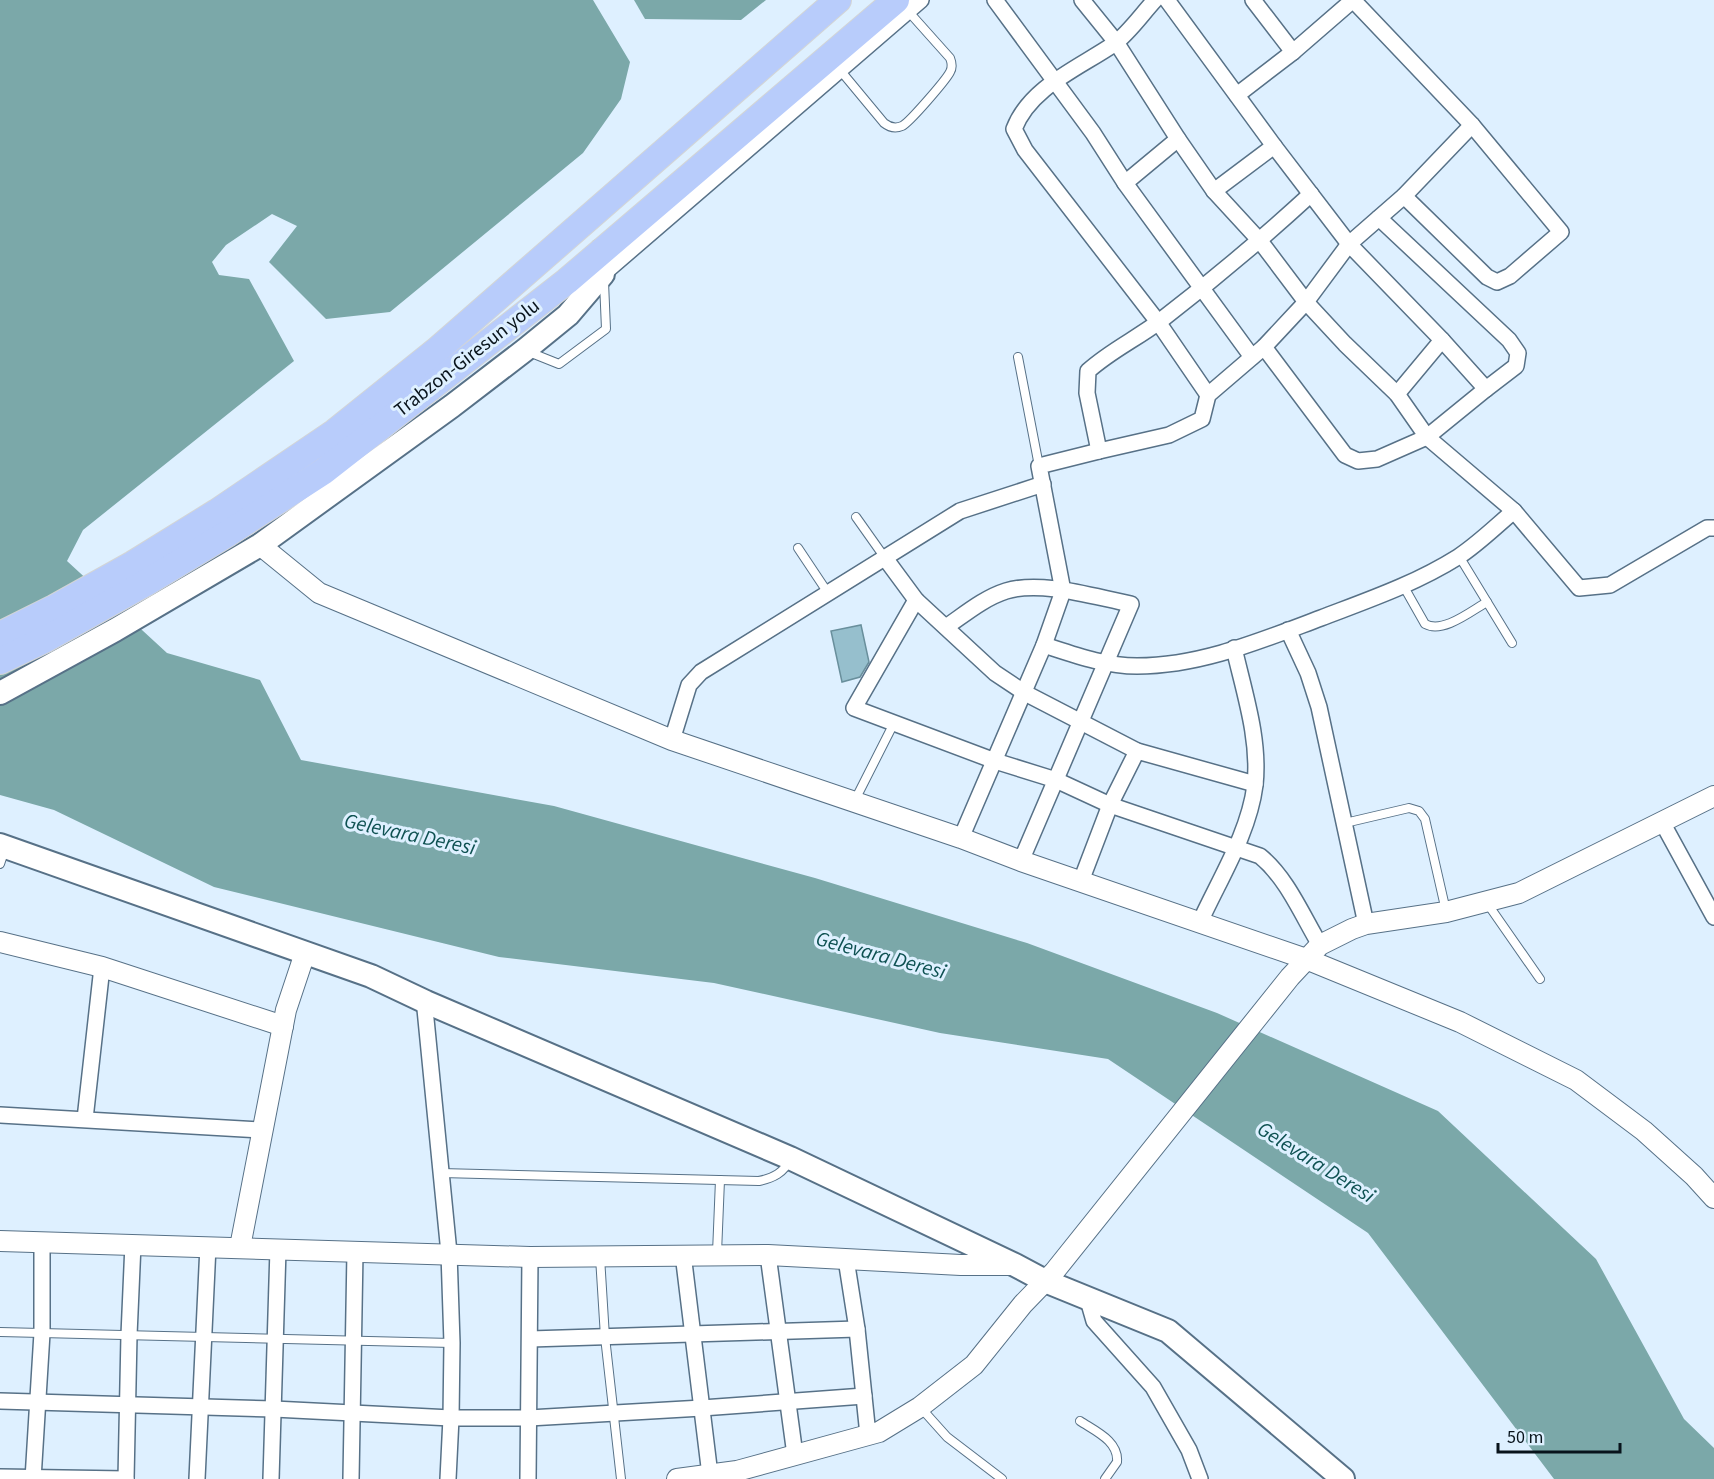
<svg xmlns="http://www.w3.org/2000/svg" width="1714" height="1479" font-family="'Source Sans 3',sans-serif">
<rect width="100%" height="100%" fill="#def0ff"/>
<g fill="#7ba8a9">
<polygon points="0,0 593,0 630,62 621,99 583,153 390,312 326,319 269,262 297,226 272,214 226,245 212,262 219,275 249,279 294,361 83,530 67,561 167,653 260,680 301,760 554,806 815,878 1027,943 1217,1013 1438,1111 1596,1259 1684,1419 1714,1448 1714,1479 1554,1479 1368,1233 1108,1059 940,1033 714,983 499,957 214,887 54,810 0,795"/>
<polygon points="634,0 766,0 741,20 645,19"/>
</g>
<polygon fill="#96bfcd" stroke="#698f9c" stroke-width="1.5" points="861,625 869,662 860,677 842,682 831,631"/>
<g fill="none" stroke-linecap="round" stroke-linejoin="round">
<defs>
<g id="service">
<path d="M840 70 884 123C889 127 895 129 902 126 909 123 946 80 950 72 953 67 952 63 950 58L908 11"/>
<polyline points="529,352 559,364 606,329 604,282"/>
<polyline points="1018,357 1039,466"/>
<polyline points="856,517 885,558"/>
<polyline points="798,548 828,593"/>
<polyline points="1459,556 1512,643"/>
<path d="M1404 587 1425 624C1443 634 1471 611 1487 602"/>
<polyline points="855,800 894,723"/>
<polyline points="1345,823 1409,808 1419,811 1425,819 1446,911"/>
<polyline points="0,864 5,849"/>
<polyline points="1487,903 1540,979"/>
<path d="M441 1173 759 1181C773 1178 784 1173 790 1159"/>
<polyline points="717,1253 720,1180"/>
<polyline points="600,1257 605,1337 621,1479"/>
<polyline points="0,1332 452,1343"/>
<polyline points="921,1408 947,1437 1002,1479"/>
<path d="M1080 1421C1095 1431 1119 1441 1117 1462L1105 1479"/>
</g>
<g id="minor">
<polyline points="995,0 1093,133 1125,183 1252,357"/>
<polyline points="1082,0 1116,42 1178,139 1214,191 1260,241 1306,302 1345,344 1397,394 1427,437 1514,511 1579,588 1610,585 1707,528 1714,528"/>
<path d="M1155 0C1142 14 1129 33 1114 44 1079 68 1030 87 1014 129L1025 150 1158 322 1208 395"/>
<polyline points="1167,0 1274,146 1349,244 1442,340 1486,389 1427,437 1377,459 1358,461 1345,455 1264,347"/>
<polyline points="1253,0 1293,52"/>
<polyline points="1237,95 1293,52 1353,0 1472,125 1561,232 1510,276 1497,282 1487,277 1404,196"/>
<polyline points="1125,183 1178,139"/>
<polyline points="1214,191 1274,146"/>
<path d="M1311 194C1263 238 1212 281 1160 321 1136 339 1110 351 1088 371L1087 393 1099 451 1169 435 1202 419 1208 395 1264 347 1306 302 1349 244 1404 196 1472 125"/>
<polyline points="1379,218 1509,340 1518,353 1516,366 1486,389"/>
<polyline points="603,274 921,0"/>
<polyline points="1397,394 1442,340"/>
<polyline points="885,558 916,600 995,673 1025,693 1137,751 1255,784"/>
<path d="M916 600 854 708 995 761 1056 780 1110 805 1260 856C1287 878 1302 915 1320 945"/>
<path d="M946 627C965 614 984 598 1006 591 1042 580 1094 597 1131 604L1021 861"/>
<polyline points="1288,630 1308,673 1319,707 1366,924"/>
<path d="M1044 645C1075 655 1105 666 1137 666 1201 666 1262 640 1321 618 1368 600 1415 584 1458 557 1478 544 1496 526 1514 511"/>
<polyline points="672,740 689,685 701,672 960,511 1043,484"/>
<polyline points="1662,822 1714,917"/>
<polyline points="961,838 1044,645 1063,591 1039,466 1099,451"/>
<polyline points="1081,881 1110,805 1137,751"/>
<path d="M1200 922C1220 878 1249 833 1255 785 1260 739 1244 692 1234 648"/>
<polyline points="426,1002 425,1009 449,1253 452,1343 451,1418 448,1479"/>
<polyline points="0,1115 262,1130"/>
<polyline points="85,1119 102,967"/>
<polyline points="683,1254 710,1475"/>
<polyline points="768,1255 795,1455"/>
<polyline points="846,1259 857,1329 868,1435"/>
<polyline points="1091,1300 1090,1307 1094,1321 1153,1387 1189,1450 1200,1479"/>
<polyline points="530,1339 857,1329"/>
<polyline points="0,1401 274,1409 451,1418 529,1418 702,1408 864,1396"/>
<polyline points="0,1477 126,1479"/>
<polyline points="33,1479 42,1333 42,1241"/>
<polyline points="126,1479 129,1335 133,1244"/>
<polyline points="197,1479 208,1246"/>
<polyline points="271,1479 278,1249"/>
<polyline points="351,1479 355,1252"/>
<polyline points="528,1479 530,1257"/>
</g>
<g id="tertiary">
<polyline points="260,545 319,593 672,740 961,838 1021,861 1306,959 1460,1022 1576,1080 1644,1131 1694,1176 1714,1198"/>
<polyline points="0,942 102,967 283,1026"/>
<polyline points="0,1241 530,1257 768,1255 961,1265 1014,1265"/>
<polyline points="240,1247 286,1010 305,953"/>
<polyline points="677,1479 737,1471 879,1432 920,1407 974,1365 1023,1304 1054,1272 1290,977 1320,945 1352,929 1366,924 1446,912 1519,893 1714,796"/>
</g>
<g id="secondary">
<polyline points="0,693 115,630 260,545 452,406 525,350 568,315 603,274 601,251"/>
<polyline points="0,845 371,976 426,1002 790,1158 1015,1265 1045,1281 1168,1331 1343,1479"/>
</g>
<g id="trunk">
<polyline points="0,635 54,608 133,564 217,512 335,432 436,351 838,0"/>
<polyline points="0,661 46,639 144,584 227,534 324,471 567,281 896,0"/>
</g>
</defs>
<use href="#service" stroke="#577187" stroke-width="10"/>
<use href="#minor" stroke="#577187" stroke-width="18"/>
<use href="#tertiary" stroke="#577187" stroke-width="22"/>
<use href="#secondary" stroke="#577187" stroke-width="26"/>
<use href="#trunk" stroke="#d3d5d6" stroke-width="28"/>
<use href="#service" stroke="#fff" stroke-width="8"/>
<use href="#minor" stroke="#fff" stroke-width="15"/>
<use href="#tertiary" stroke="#fff" stroke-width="20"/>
<use href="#secondary" stroke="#fff" stroke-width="22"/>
<use href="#trunk" stroke="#b8ccfb" stroke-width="26"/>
</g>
<g text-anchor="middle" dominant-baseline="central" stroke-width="6" stroke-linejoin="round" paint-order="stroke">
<g font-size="20" fill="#08131b" stroke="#def0ff">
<text transform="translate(467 358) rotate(-38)">Trabzon-Giresun yolu</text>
</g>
<g font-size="21" font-style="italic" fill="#0e5152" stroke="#def0ff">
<text transform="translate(410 834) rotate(12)">Gelevara Deresi</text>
<text transform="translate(881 955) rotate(15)">Gelevara Deresi</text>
<text transform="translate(1316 1162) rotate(32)">Gelevara Deresi</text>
</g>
</g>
<path d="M1498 1443v9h122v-9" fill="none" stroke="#08131b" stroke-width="3"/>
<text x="1507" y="1443" font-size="18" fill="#08131b" stroke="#def0ff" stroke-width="4.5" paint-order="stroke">50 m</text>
</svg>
